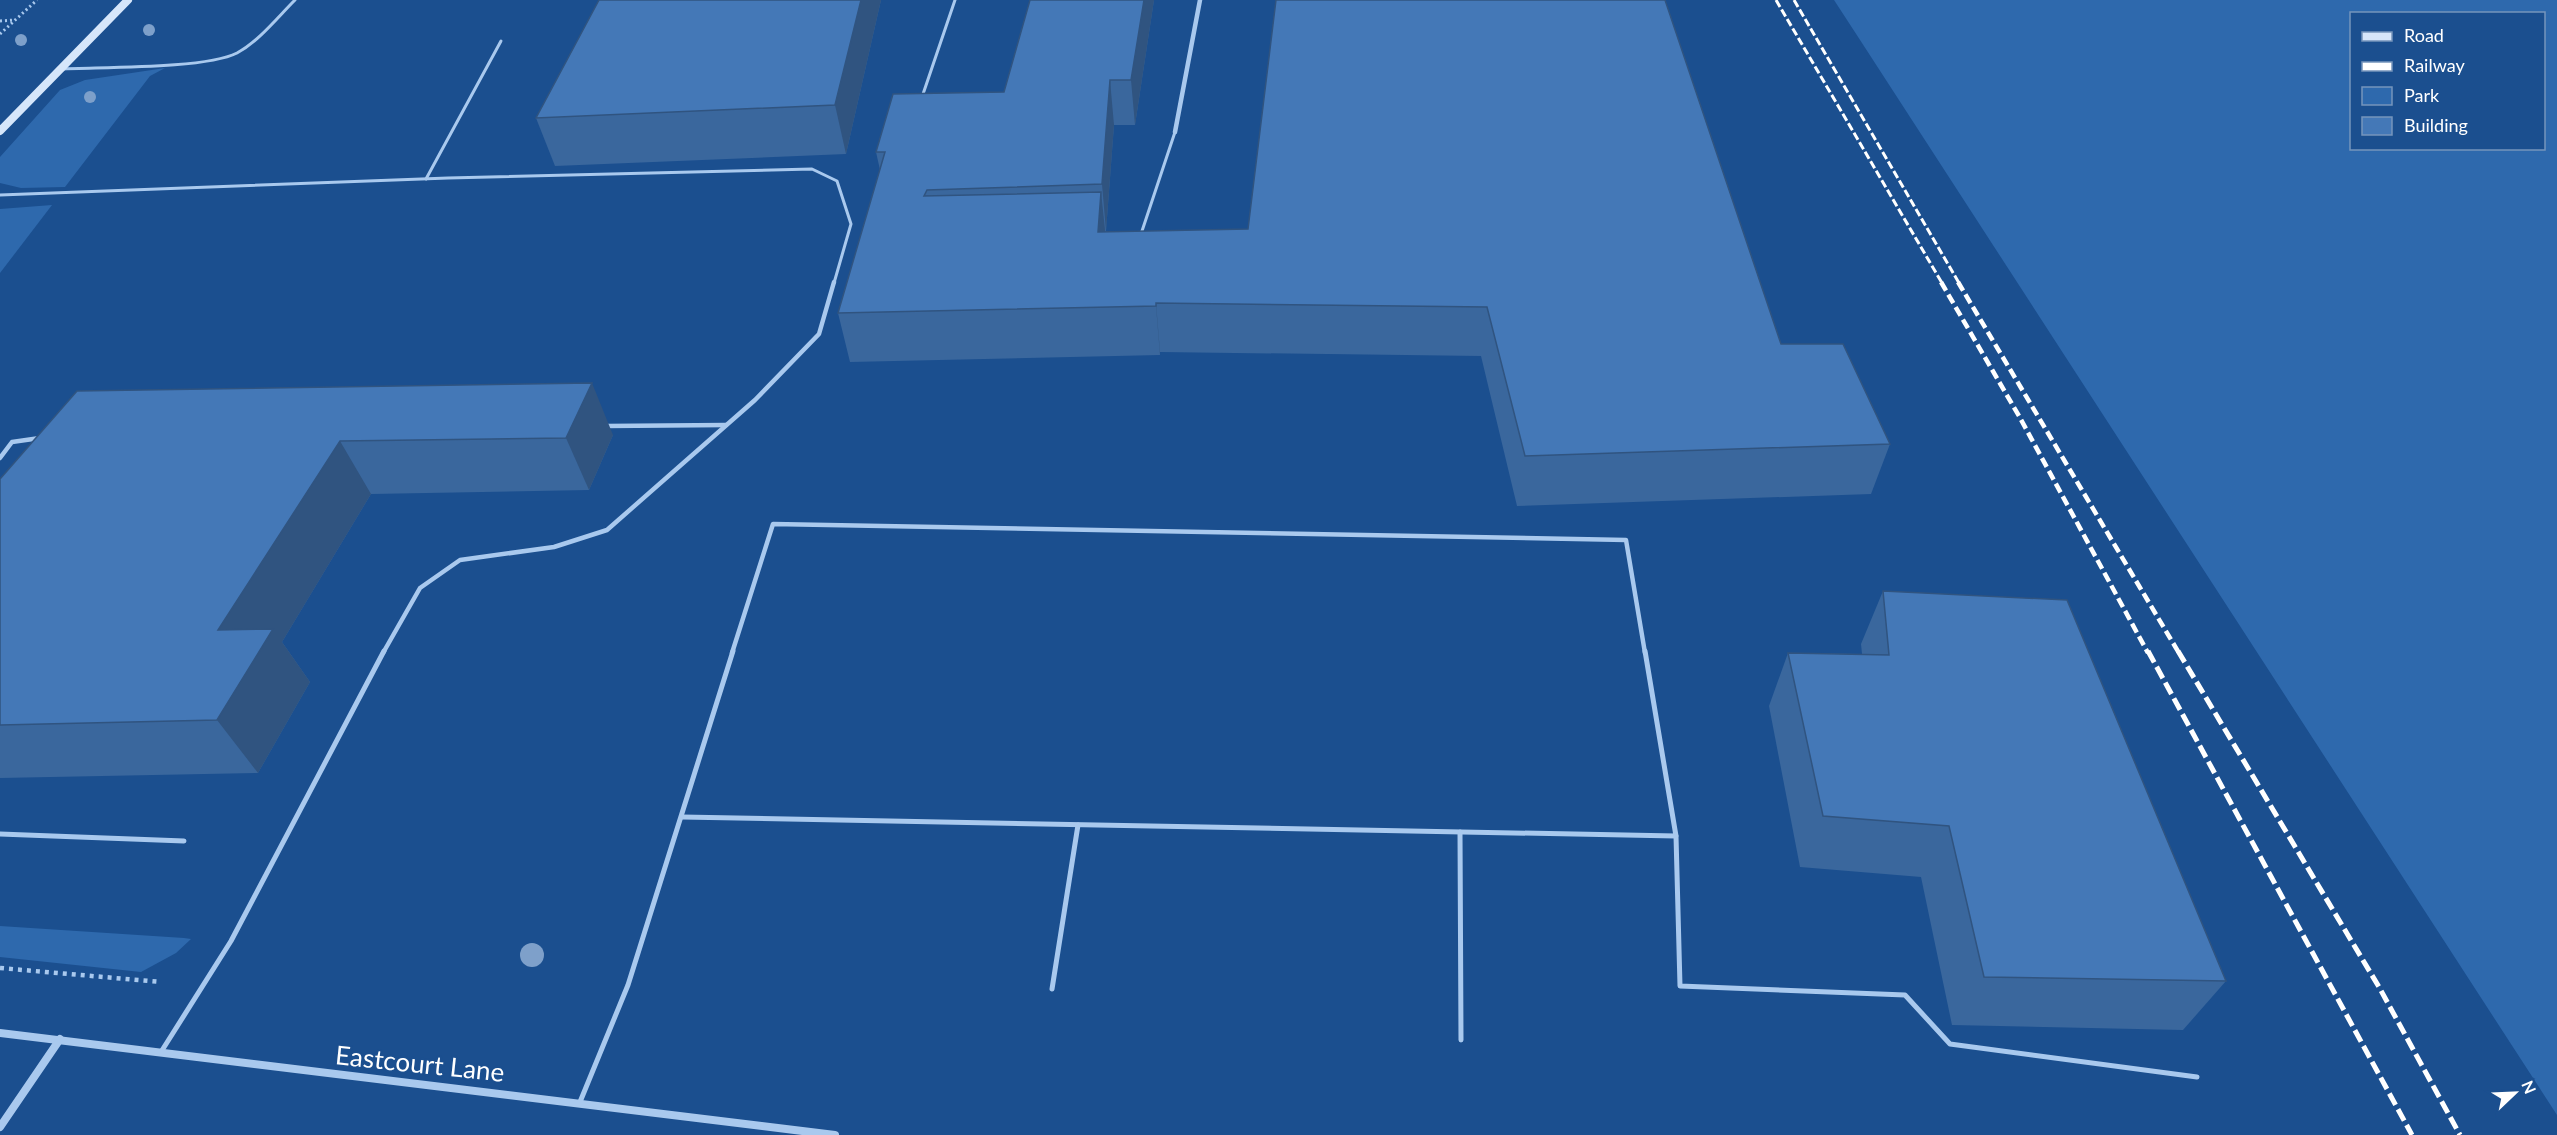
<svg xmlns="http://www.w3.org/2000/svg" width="2557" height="1135" font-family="Lato,sans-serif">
<rect width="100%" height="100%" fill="#1b4f8f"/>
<g fill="#2e69ad" fill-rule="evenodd">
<path d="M1834 0H2557V1115L1862 43ZM2352 14H2544V148H2352Z"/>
<polygon points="165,68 150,76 65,187 21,188 0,183 0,157 60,90 85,80"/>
<polygon points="52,205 0,273 0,209"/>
<polygon points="0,926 184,938 191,939 176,953 141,972 0,957"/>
</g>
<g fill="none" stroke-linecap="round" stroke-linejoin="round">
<g stroke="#a9c9ee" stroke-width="3" stroke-dasharray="2 3" stroke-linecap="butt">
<polyline points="0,21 14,20"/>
<polyline points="0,34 37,0"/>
</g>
<polyline stroke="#a9c9ee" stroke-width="4.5" stroke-dasharray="4 5" stroke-linecap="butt" points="0,968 161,982"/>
<g stroke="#a9c9ee" stroke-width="3">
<path d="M62 69C102 67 205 69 237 53 259 41 277 18 295 0"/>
<polyline points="921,100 955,0"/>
<polyline points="426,179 501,41"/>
<polyline points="0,195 448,178 812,169 837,181 851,224 834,283"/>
<polyline points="1141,234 1175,132"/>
</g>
<g stroke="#a9c9ee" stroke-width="4.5">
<polyline points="606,426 726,425"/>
<polyline points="0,458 12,442 40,438"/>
<polyline points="383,653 420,588 460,560 554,547 607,530 755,400 819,334 834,282"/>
<polyline points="732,653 773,524 1626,540 1645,653"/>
</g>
<g stroke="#a9c9ee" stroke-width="5">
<polyline points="682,817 1676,836 1645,651"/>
<polyline points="1460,832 1461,1040"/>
<polyline points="0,834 184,841"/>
<polyline points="1676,836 1680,986 1905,995 1950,1044 2197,1077"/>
<polyline points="1052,989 1078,825"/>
<polyline points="161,1052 231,941 384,651"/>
<polyline points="580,1102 628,985 733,651"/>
</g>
<polyline stroke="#a9c9ee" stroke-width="4.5" points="1175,132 1200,0"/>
<g stroke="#a9c9ee" stroke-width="8">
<polyline points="0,1033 835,1135"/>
<polyline points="0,1127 60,1039"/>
</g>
<polyline stroke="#d6e6fa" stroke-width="8" points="0,131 128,0"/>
<g stroke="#fff" stroke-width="3" stroke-dasharray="8 3" stroke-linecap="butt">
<polyline points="1776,0 1942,283"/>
<polyline points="1794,0 1959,283"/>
</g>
<g stroke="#fff" stroke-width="4.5" stroke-dasharray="10 4.5" stroke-linecap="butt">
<polyline points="1941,282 2019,416 2148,653"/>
<polyline points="1958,282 2179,653"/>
</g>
<g stroke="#fff" stroke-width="5" stroke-dasharray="13 5" stroke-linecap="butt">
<polyline points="2148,651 2412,1135"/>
<polyline points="2178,651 2379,987 2460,1135"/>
</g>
</g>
<g fill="#7ea0ca">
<circle cx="149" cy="30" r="6"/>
<circle cx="21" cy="40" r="6"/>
<circle cx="90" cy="97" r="6"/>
<circle cx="532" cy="955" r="12"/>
</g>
<g fill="#3a679d">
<polygon points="599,0 881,0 846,154 555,166 536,118"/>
<polygon points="1154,0 1135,125 1114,125 1106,231 1781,344 1890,444 1871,494 1517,506 1481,356 1160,352 1160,355 850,362 838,313 880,170 876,152 1004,92"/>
<polygon points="77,391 613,435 589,490 371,494 282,642 310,682 258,773 0,778 0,479"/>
<polygon points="1883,591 2226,981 2183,1030 1952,1025 1921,877 1800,867 1769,706 1788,653 1862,654 1861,644"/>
</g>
<g fill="#305480">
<polygon points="861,0 881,0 846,154 835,105"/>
<polygon points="1144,0 1154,0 1135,125 1131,80"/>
<polygon points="1110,80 1114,125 1106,231 1102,184"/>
<polygon points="1101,192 1106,239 1098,232"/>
<polygon points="1156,303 1160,352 1160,355 1156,306"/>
<polygon points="592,383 613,435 589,490 566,438"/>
<polygon points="340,441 371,494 282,642 310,682 258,773 217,720 218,630"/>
</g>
<g fill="#4478b7" stroke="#305480" stroke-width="1.5">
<polygon points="599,0 861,0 835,105 536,118"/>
<polygon points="1030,0 1144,0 1131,80 1110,80 1102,184 927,190 924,196 1101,192 1098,232 1248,229 1276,0 1665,0 1781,344 1843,344 1890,444 1525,456 1487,307 1156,303 1156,306 838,313 885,152 876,152 893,94 1004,92"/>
<polygon points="592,383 566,438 340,441 218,630 273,629 217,720 0,725 0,479 77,391"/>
<polygon points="1883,591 2067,600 2226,981 1984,977 1949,826 1823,816 1788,653 1889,655"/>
</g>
<g text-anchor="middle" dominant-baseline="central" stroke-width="4.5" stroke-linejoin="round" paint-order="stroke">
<g font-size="26" fill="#fff" stroke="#1b4f8f">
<text transform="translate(420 1063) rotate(6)">Eastcourt Lane</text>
</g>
</g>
<rect x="2350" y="12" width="195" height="138" fill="#1b4f8f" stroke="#7695bc" stroke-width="1.5"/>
<rect x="2362" y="32" width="30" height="9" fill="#d6e6fa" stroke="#7695bc" stroke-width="1.5"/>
<text x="2404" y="42" font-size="18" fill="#ffffff">Road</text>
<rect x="2362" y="62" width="30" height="9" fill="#ffffff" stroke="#7695bc" stroke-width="1.5"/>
<text x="2404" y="72" font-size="18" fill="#ffffff">Railway</text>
<rect x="2362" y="87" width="30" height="18" fill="#2e69ad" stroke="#7695bc" stroke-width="1.5"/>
<text x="2404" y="102" font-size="18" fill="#ffffff">Park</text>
<rect x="2362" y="117" width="30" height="18" fill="#4478b7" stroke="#7695bc" stroke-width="1.5"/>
<text x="2404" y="132" font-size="18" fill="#ffffff">Building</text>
<g transform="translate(2515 1093) rotate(67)" stroke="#1b4f8f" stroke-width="4.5" paint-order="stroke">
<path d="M0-4.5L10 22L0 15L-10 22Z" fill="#ffffff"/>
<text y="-9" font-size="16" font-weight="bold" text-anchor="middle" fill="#ffffff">N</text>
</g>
</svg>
